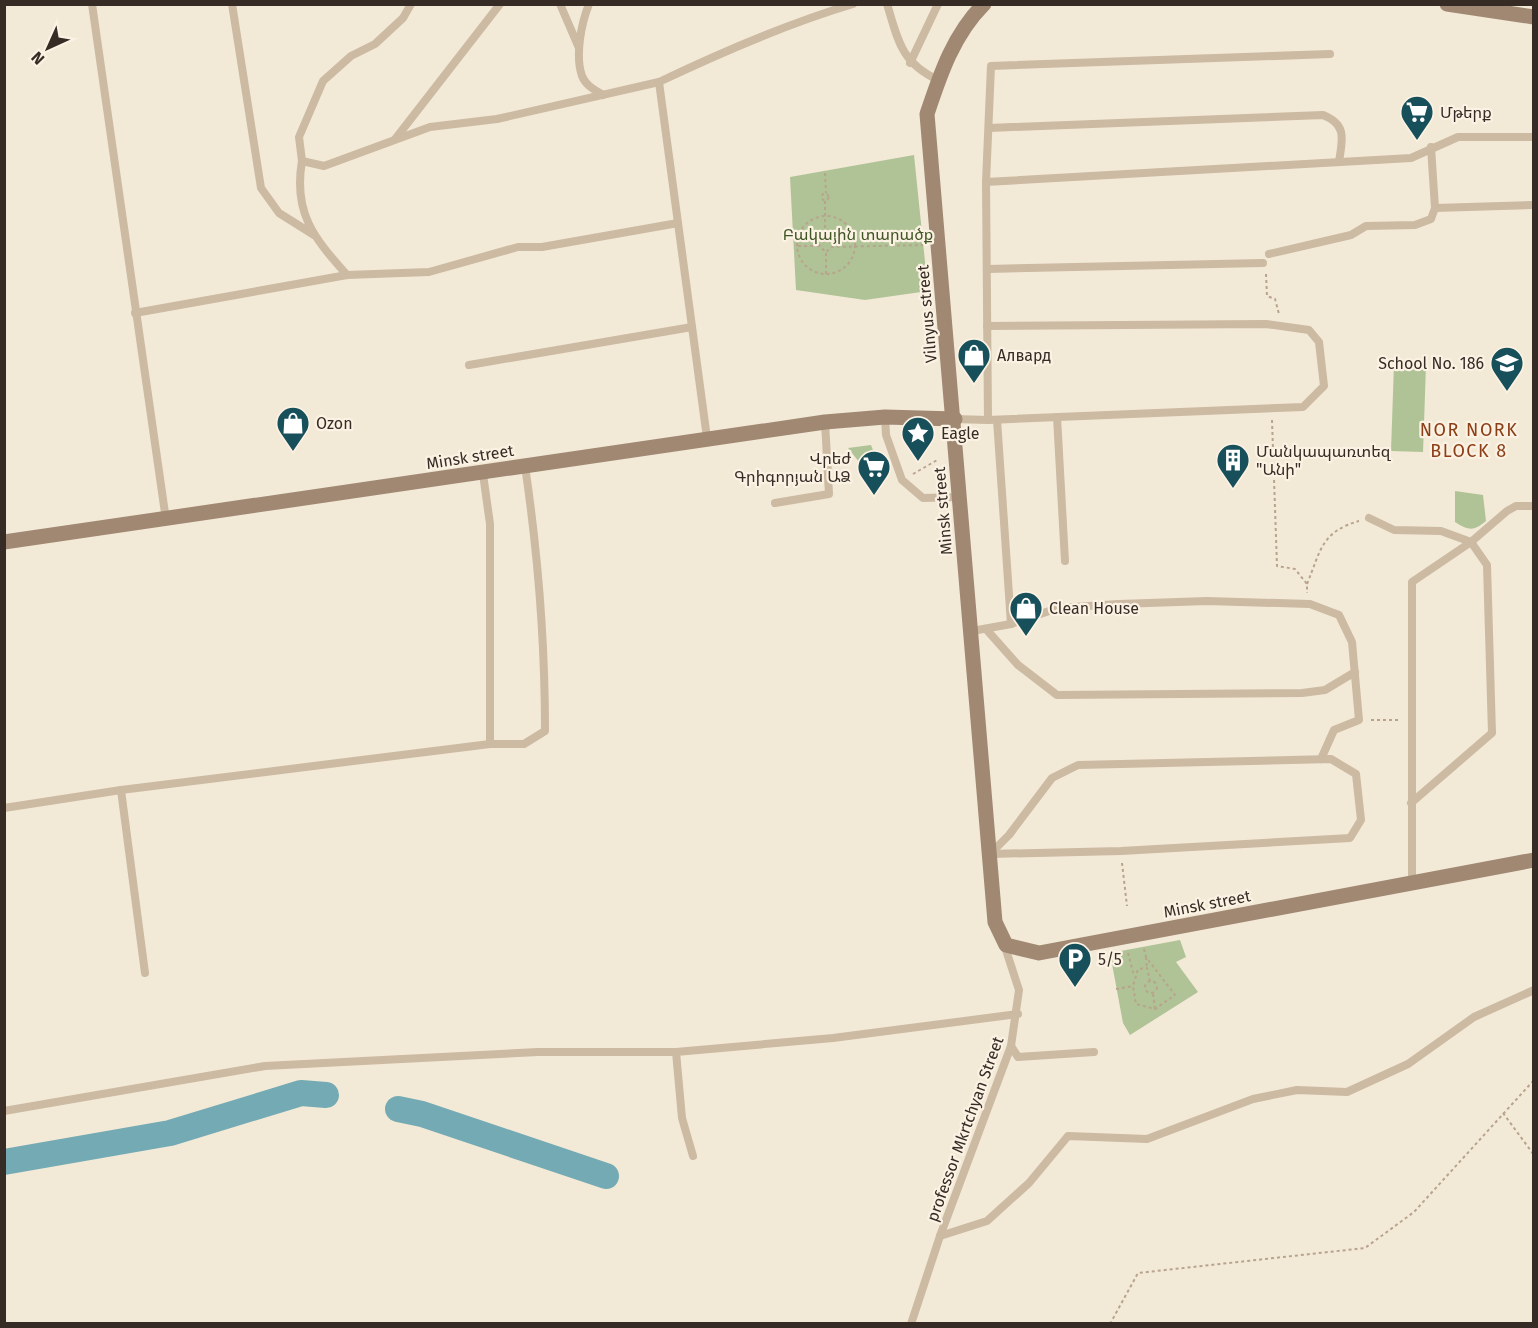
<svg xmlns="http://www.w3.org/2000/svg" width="1538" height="1328" font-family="'Fira Sans','Noto Sans Armenian',sans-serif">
<rect width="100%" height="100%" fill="#f3e9d7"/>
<g fill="#afc396">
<polygon points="914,155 928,291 865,300 796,290 790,177"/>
<polygon points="1394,364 1426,365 1423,452 1391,451"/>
<polygon points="871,445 884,480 875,482 848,448"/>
<path d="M1455 491 1483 495 1486 521C1474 531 1469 531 1455 522Z"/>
<polygon points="1180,940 1186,957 1176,962 1198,992 1130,1035 1123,1023 1110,953"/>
</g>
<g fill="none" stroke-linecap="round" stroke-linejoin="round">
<g stroke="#73aab3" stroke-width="26">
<polyline points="398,1109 422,1114 606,1176"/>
<polyline points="4,1162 170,1133 301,1093 326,1095"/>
</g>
<g stroke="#b8a48c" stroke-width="2" stroke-dasharray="3 3" stroke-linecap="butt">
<polyline points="825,173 826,193"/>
<circle cx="825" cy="197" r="3.5"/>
<polyline points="825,201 825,240"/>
<circle cx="826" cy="245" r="29"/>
<polyline points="798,246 819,246"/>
<polyline points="832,247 832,243 825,240 819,246 826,252 832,247 924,245"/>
<polyline points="826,253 826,274"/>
<polyline points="1266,274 1267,296 1275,299 1279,314"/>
<polyline points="1272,420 1277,566 1295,569 1307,584 1307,593"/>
<polyline points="913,474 939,459"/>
<path d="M1307 584C1321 550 1321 532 1359 521"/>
<polyline points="1371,720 1401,720"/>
<polyline points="1122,863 1127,906"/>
<polyline points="1144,949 1146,957 1175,995 1155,1009 1136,1004 1133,986 1138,969 1147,968 1150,981"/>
<polyline points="1128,953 1134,976"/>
<polyline points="1146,957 1147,968"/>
<circle cx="1151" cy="987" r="6"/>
<polyline points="1116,989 1133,986"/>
<polyline points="1153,994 1155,1009"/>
<polyline points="1503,1113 1534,1155"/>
<polyline points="1110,1324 1138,1273 1365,1248 1414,1212 1534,1080"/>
</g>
<g stroke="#ccbaa2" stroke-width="8">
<polyline points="92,4 166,520"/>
<polyline points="232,4 261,188 279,213 314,235"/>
<polyline points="560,4 579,48"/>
<path d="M589 4C581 24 575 56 582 76 586 86 595 90 603 95"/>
<path d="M887 4C898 40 901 63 938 80"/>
<polyline points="910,63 938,4"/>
<path d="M989 128 1323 115C1348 125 1342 140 1339 162"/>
<polyline points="396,138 500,4"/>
<polyline points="302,161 299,137 323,81 351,56 375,44 403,18 411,4"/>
<polyline points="986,182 1411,158 1458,137 1534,137"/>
<polyline points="1435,208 1534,205"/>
<polyline points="1269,254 1351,235 1366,226 1415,225 1431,219 1435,208 1431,147"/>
<polyline points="987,269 1263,263"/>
<path d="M347 275C314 238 293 213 302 161L324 166 430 127 497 119 659 82"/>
<polyline points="135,313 347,275 429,272 518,247 542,247 678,223"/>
<polyline points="987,326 1266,324 1309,330 1319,342 1324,386 1303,407 988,420"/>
<polyline points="469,365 692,327"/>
<polyline points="885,417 886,435 902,480 923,498 960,497"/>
<polyline points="1057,417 1065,561"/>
<polyline points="955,419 988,420 986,182 991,66 1330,54"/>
<polyline points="997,420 1011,624"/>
<path d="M707 438 659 82C722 52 786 24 853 4"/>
<polyline points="483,474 490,524 490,744"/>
<polyline points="775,503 829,494 825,422"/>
<polyline points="1369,518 1394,530 1441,531 1471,542 1487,565 1492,733 1411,803"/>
<polyline points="986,629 1018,665 1057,695 1302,693 1325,690 1355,672"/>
<polyline points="972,631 1011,624 1058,608 1119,604 1207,601 1310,604 1339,615 1352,642 1359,720 1334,730 1321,759"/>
<polygon points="1331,759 1356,774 1361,820 1350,838 1121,851 990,854 1009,835 1052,778 1078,765"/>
<path d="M121 790 490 744H524L545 731C545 642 538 554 525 466"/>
<polyline points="4,808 121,790 145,973"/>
<polyline points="1412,884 1412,582 1471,542 1507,511 1516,506 1534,506"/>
<polyline points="1011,1046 1018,1057 1094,1052"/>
<polyline points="676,1052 682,1118 693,1156"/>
<polyline points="4,1111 265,1066 538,1052 676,1052 833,1038 1018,1014"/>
<polyline points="940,1236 987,1221 1029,1183 1068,1136 1147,1139 1253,1099 1297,1090 1347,1092 1408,1064 1474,1017 1534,990"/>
<polyline points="911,1324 940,1236 1011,1046 1019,990 1004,944"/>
</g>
<g stroke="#a08873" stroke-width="15">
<path d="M984 4C953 35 940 75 927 114L995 922 1006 945 1039 953 1534 860"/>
<polyline points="1447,4 1534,17"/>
<polyline points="4,542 825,422 885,417 955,419"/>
</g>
</g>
<defs>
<symbol id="supermarket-pin" viewBox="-11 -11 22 30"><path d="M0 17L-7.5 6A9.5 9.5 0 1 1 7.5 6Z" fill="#174f5b" stroke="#fbf2e3"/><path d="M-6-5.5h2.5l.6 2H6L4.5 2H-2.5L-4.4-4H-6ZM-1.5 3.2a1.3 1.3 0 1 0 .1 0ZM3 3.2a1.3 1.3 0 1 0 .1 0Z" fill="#fff"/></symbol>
<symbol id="shop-pin" viewBox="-11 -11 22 30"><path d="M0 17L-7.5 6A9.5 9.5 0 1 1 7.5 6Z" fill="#174f5b" stroke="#fbf2e3"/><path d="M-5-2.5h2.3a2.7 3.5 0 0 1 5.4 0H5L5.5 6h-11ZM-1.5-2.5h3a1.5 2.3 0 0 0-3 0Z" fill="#fff"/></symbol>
<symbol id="school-pin" viewBox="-11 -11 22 30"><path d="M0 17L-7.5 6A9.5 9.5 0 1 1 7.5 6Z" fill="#174f5b" stroke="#fbf2e3"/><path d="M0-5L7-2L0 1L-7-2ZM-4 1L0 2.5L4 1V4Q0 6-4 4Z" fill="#fff"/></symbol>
<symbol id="sight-pin" viewBox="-11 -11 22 30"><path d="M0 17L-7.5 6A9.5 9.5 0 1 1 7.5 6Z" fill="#174f5b" stroke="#fbf2e3"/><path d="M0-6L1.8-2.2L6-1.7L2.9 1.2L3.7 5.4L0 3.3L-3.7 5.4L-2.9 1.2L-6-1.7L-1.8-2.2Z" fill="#fff"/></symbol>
<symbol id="building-pin" viewBox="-11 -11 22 30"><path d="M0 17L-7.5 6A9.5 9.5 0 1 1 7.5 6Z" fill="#174f5b" stroke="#fbf2e3"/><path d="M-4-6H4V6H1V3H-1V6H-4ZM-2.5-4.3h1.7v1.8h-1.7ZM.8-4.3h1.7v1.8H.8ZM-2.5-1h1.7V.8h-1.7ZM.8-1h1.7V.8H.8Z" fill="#fff"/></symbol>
<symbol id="parking-pin" viewBox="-11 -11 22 30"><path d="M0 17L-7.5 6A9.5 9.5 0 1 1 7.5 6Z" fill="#174f5b" stroke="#fbf2e3"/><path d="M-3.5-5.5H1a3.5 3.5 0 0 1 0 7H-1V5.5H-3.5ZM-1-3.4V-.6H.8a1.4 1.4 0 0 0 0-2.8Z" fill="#fff"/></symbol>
</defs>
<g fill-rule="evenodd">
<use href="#supermarket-pin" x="1398" y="93" width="38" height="52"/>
<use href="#shop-pin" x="955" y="336" width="38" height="52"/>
<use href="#school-pin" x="1488" y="344" width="38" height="52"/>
<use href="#shop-pin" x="274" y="404" width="38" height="52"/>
<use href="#sight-pin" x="899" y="414" width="38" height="52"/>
<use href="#building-pin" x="1214" y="441" width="38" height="52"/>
<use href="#supermarket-pin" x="855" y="448" width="38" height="52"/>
<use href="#shop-pin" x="1007" y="589" width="38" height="52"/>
<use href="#parking-pin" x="1056" y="940" width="38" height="52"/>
</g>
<g text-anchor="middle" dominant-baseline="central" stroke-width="4.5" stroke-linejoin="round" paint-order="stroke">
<g font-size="16" fill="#362c25" stroke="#fbf2e3" text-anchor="start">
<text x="1440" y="112">Մթերք</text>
<text x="997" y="355">Алвард</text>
<text x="1484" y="363" text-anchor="end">School No. 186</text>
<text x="316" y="423">Ozon</text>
<text x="941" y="433">Eagle</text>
<text x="1256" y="451">Մանկապառտեզ<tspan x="1256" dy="18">"Անի"</tspan></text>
<text x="851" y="458" text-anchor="end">Վրեժ<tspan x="851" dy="18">Գրիգորյան ԱՁ</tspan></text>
<text x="1049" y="608">Clean House</text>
<text x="1098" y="959">5/5</text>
</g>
<g font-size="16" fill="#405627" stroke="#fbf2e3">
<text x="858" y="234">Բակային տարածք</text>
</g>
<g font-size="16" fill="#362c25" stroke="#fbf2e3">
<text transform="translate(927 314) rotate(-95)">Vilnyus street</text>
<text transform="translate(470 457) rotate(-9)">Minsk street</text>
<text transform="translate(943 511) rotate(-95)">Minsk street</text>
<text transform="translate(1207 904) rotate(-11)">Minsk street</text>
<text transform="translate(965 1129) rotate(-70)">professor Mkrtchyan Street</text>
</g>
<g font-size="18" letter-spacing="1.5" fill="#8c3f17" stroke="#fbf2e3">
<text x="1469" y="430">NOR NORK<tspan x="1469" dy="21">BLOCK 8</tspan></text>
</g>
</g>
<rect width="1538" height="1328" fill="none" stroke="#362c25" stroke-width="12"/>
<g transform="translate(48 48) rotate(225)" stroke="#fbf2e3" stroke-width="4.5" paint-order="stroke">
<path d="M0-4.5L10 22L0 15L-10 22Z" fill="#362c25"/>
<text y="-9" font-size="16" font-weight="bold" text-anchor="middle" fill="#362c25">N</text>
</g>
</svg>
